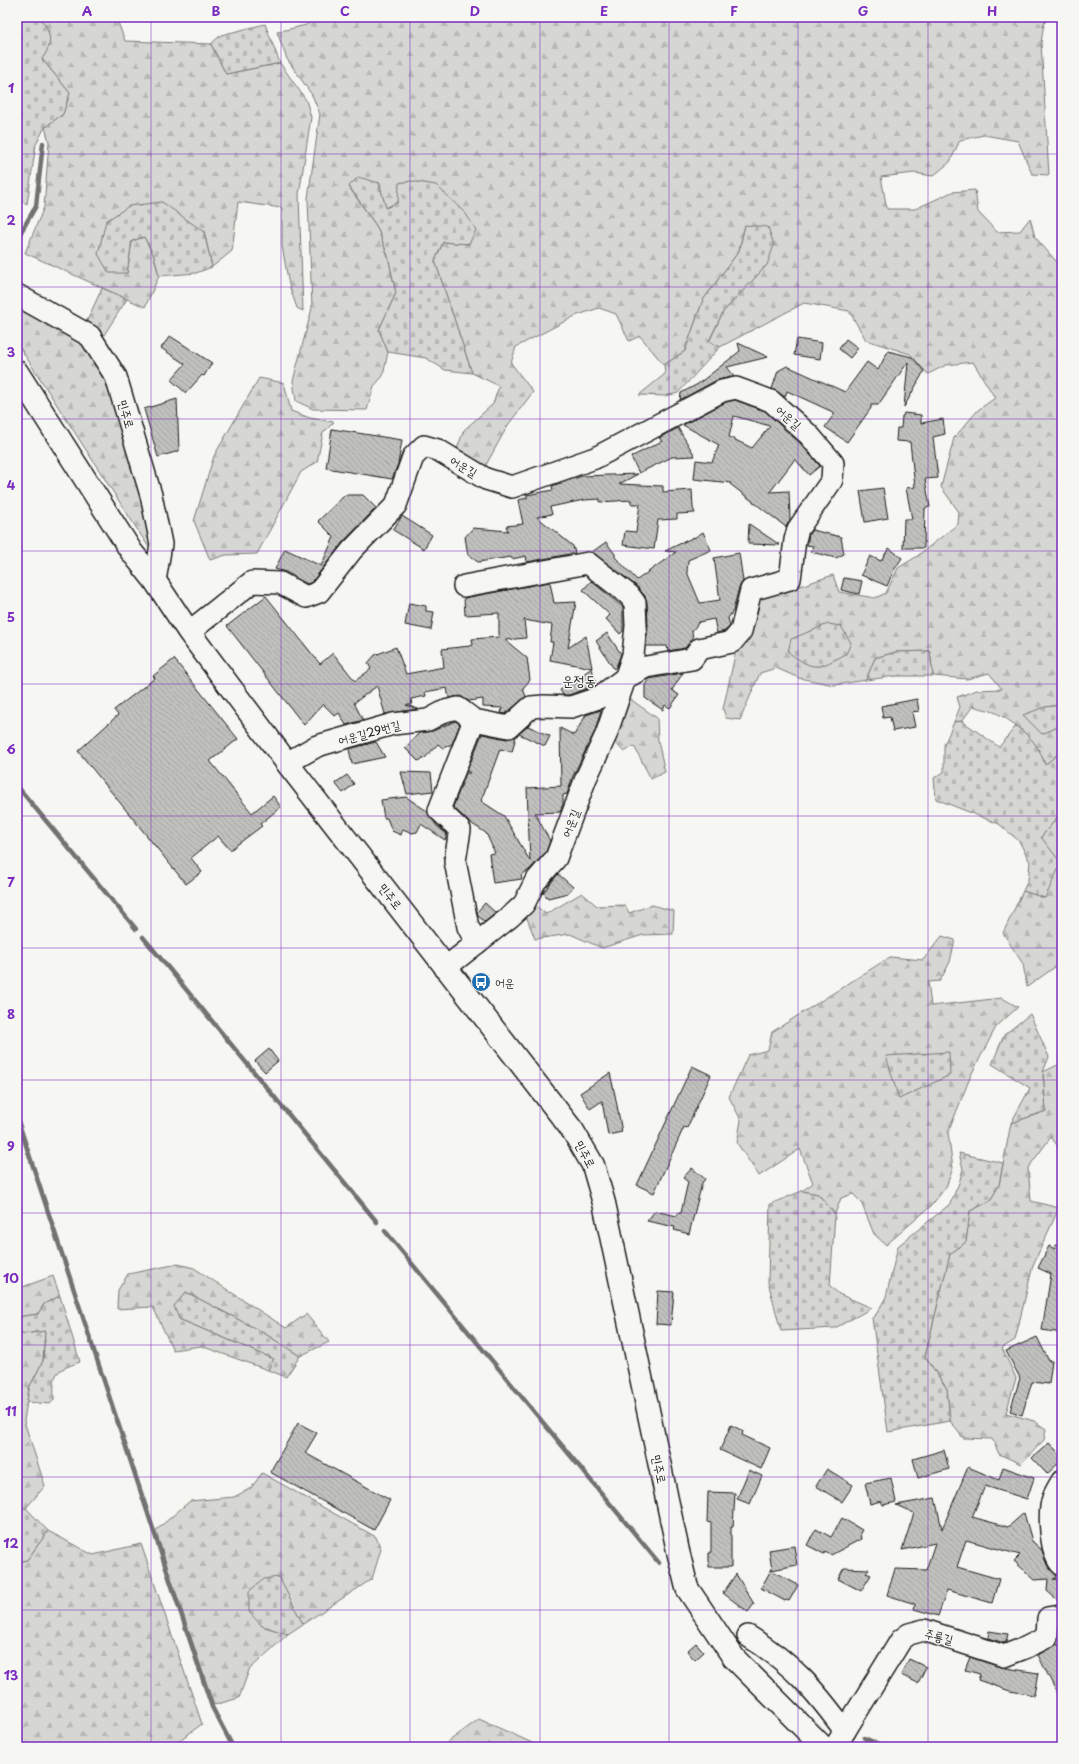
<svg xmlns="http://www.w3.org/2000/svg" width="1079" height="1764" font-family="'Playpen Sans','Poor Story',sans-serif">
<defs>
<pattern id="forest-firs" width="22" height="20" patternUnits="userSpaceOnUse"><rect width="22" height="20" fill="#d6d6d2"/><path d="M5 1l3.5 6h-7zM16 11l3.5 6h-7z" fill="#b7b7b4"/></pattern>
<pattern id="cemetery-stones" width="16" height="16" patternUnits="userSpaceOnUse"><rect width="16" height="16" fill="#d6d6d2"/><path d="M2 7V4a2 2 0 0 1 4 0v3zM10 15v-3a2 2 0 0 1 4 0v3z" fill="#b7b7b4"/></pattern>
<pattern id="building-back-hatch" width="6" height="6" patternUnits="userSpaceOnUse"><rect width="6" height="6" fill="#c0c0bd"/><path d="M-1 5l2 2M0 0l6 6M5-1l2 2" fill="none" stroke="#a4a4a2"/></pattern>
</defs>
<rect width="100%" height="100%" fill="#f6f6f2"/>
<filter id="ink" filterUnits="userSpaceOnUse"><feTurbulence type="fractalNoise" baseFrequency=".025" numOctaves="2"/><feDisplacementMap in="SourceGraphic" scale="8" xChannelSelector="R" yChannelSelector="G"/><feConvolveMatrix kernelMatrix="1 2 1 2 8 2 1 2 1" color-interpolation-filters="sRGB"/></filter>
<g filter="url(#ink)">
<g fill="url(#forest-firs)" stroke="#797977">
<polygon points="39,17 116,17 125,41 211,44 226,74 280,63 306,100 311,117 299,195 303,311 297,308 289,285 282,246 282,208 238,202 232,251 212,267 204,231 129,206 127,273 132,241 144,237 154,256 159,276 145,307 25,253 44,207 49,142 45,127 63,114 70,93 42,59 49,29"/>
<path d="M319 17H1050L1044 23 1041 43 1049 175 1032 174 1018 141 984 135 960 140 950 162 933 176 914 173 881 177 887 209H915L952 192 975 190 978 212 997 232 1020 231 1030 218 1035 237 1062 268V705L1045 707 1042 734 1062 725V756L1059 753 1045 765C1038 742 1021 727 1000 715 992 710 981 709 973 706L962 721 954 722 960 707 957 697 977 690 1002 689 989 673 967 679 933 676 930 651 896 652 875 658 866 680 834 685 799 678 776 668 760 673 740 720 726 718 723 709 737 646 756 601 833 575 839 592 875 598 886 593 898 568 916 557 958 524 959 512 941 487 954 438 978 410 995 398 973 362 946 365 928 374 910 354 866 340 849 311 804 303 720 347 709 342 723 312 767 265 745 225 739 251 703 300 685 351 664 365 640 336 629 341 616 314 599 308 575 316 516 347 511 363 533 392 508 425 481 474 455 454 464 430 493 404 499 386 472 373 435 261 443 242 469 244 398 202 386 208 379 183 349 187 377 227 388 256 396 293 379 330 388 352 383 376 374 386 367 410 313 409 296 401 293 381 312 308 308 198 320 114 312 95 287 59 277 32 306 25Z"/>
<polygon points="17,301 84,342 109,381 144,496 153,543 148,546 17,343"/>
<polygon points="259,378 284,383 291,411 310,418 334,422 323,433 317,462 301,472 257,554 226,555 210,560 194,521 214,456"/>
<polygon points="627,697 657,718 658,741 665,772 651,779 634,746 624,752 613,740"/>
<polygon points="1062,812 1062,962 1027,987 1023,964 1003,933 1023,891 1045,898 1041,837"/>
<polygon points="582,893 597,906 625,905 629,913 652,905 674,911 673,934 643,935 602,948 570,934 535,939 525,913 531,902 546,914"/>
<polygon points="942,936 955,940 950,962 940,981 928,982 931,1006 1002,998 1018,1007 996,1027 971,1075 948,1133 953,1168 946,1187 931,1206 886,1245 874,1234 861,1202 853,1194 841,1198 835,1214 818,1194 802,1191 813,1183 800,1149 759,1176 737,1143 741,1120 729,1097 748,1055 768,1050 772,1032 890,957 923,960"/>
<polygon points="1062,1063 1062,1160 1057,1145 1051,1137 1028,1168 1031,1201 1059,1208 1033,1265 1015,1340 1002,1348 1016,1378 1006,1413 1034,1421 1046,1429 1044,1440 1021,1464 999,1454 992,1439 963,1438 950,1421 947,1389 925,1356 950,1254 966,1242 970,1211 990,1201 999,1185 1011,1123 1046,1111 1043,1072"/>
<polygon points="178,1264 194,1268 286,1328 306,1314 329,1342 300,1356 262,1332 186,1292 179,1319 274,1359 268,1370 201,1346 173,1350 153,1307 117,1309 118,1290 128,1274"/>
<polygon points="53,1276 60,1296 44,1304 38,1314 17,1317 17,1289"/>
<polygon points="45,1331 43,1361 29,1388 24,1421 45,1486 26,1508 17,1510 17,1335"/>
<polygon points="262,1473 376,1537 381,1549 372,1579 303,1624 279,1578 262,1626 288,1634 249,1670 239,1698 214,1705 155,1531 190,1501 234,1497 251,1488"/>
<polygon points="48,1531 93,1555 141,1544 202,1724 170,1747 17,1747 17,1562 27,1560"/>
<polygon points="479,1719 539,1746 540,1747 441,1747"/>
</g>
<g fill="url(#cemetery-stones)" stroke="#797977">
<path d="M17 17H39C51 32 54 42 42 59L70 93 63 114 45 127 36 144 27 204 17 199Z"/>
<polygon points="265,24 280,63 226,74 211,44 221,35"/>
<polygon points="358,177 379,183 386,208 398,202 399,183 411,181 436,185 466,214 476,230 469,244 443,242 435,261 472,373 445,370 426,358 388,352 379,330 396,293 388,256 377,227 349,186"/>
<polygon points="162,202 204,232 212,267 196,273 159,276 154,256 144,237 132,241 127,273 109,273 98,254 106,221 129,206"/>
<polygon points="745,225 768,227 774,245 767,265 723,312 709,341 720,347 678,393 665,396 639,395 665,374 664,365 685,351 703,300 739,251"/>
<polygon points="102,288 127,299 102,338 86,323"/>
<path d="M828 624 841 626 851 643 846 654C817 669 815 672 788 652L791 639Z"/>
<polygon points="930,651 933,676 896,676 866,680 875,658 896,652"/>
<polygon points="1062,705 1062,725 1042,734 1023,715 1045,707"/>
<path d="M962 721 999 747 1016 726C1032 738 1039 746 1045 765L1059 753 1062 756V812L1041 837 1061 863 1045 898 1023 891 1028 880 1030 862 1019 841 999 824 936 799 934 778 944 772V745L954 722Z"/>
<polygon points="1030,1014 1049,1057 1043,1072 1046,1111 1011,1123 1030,1088 992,1064 1004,1035"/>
<polygon points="949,1052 950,1075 899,1099 886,1056"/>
<polygon points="959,1153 1003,1163 999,1185 990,1201 970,1211 966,1242 950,1254 925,1356 947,1389 950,1421 888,1432 872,1318 877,1313 886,1297 898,1246 950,1204 959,1183 963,1169"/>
<polygon points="802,1191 818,1194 835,1214 830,1286 839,1294 872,1308 835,1328 781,1331 768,1282 770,1204"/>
<polygon points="186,1292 262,1332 300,1356 286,1377 268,1370 274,1359 179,1319 174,1306"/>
<path d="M60 1296 80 1362C54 1371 53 1372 54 1400L50 1404 27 1402 29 1388 43 1361 45 1331 17 1335V1317L38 1314 44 1304Z"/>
<polygon points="26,1508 48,1531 27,1560 17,1562 17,1510"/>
<polygon points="279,1577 303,1624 288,1634 262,1626 249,1612 249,1591 264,1579"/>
</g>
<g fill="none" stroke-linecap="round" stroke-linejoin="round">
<g stroke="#727271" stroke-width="4.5">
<polyline points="17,239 36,206 43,143"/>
<polyline points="17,786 136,929"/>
<polyline points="143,937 377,1222"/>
<polyline points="17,1118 212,1707 233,1747"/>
<polyline points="385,1231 659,1563"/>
<polyline points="864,1738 886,1747"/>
</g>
</g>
<g fill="url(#building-back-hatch)" stroke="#1c1c1c" fill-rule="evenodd">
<polygon points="170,336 212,363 204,376 202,375 186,393 171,380 185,364 161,348"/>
<polygon points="797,339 822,343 820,359 794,355"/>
<polygon points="846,339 858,348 850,358 839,349"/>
<polygon points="738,343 768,357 727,367 734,376 717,380 680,400 681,393 698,384 740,351"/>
<polygon points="888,351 912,357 924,371 904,407 908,362 878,405 871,405 871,408 847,442 825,427 835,413 787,391 785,397 772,389 778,371 787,366 845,392 867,362 878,370"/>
<polygon points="177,399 179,451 158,457 144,409"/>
<path d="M735 400 765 411 800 443 820 466 809 475 795 459 770 492 789 491 790 520 786 527 730 484 731 483 694 479 696 460 712 462 719 445 683 425 726 402ZM734 416 770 426 752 448 729 437Z"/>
<polygon points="904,413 921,415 921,423 943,419 945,434 933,437 938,478 925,479 930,507 925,508 924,548 903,548 904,519 912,519 906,488 915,487 910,442 896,441 897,428 901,428 902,416 903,416"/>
<polygon points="678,428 695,456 672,457 639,473 631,457 662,441 659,438"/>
<polygon points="332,429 402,440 398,464 392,479 326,468"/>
<polygon points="638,474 619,484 663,486 663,492 692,490 693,508 695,513 677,514 677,519 658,520 654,549 623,545 625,531 636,532 640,504 631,504 631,500 600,502 600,499 584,500 550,507 552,514 537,517 573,546 575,553 527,562 526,556 512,559 511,557 478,562 468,555 465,537 473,528 508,531 506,526 523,524 518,500 527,498 527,495 553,490 552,486 582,476"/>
<polygon points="883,488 888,518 865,522 860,491"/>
<polygon points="345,495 363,495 376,508 343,542 312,582 307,584 286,572 275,569 285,549 321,566 334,537 318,521"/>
<polygon points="402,516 432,535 424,549 393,530"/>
<polygon points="749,524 780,545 748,544"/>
<polygon points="812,530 841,537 844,554 836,558 811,552 813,546 807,545 809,534"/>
<polygon points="703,532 711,550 688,560 687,572 700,603 720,600 714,558 739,553 743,581 739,587 733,611 728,618 730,626 725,631 717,633 714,619 699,622 692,631 693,639 685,648 668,651 667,646 646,646 648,625 647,602 645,596 636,586 592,552 606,542 615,554 615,557 637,580 676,552 665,551 694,537 694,538"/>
<polygon points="889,548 902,558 894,570 887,586 861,575 870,556 881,561"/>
<polygon points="844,578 862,581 859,594 841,590"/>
<polygon points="591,581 623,607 623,631 620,634 606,619 610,615 583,590"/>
<polygon points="550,582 554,603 576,602 568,648 586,636 592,668 550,660 553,642 550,642 552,625 524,620 526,638 505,640 527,658 530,680 523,688 526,697 505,714 501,713 502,708 483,707 483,699 469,701 460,696 449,698 447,688 425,692 426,696 411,699 412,705 406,705 418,709 385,714 377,686 354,703 363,720 346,725 339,713 335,716 323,704 304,725 227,626 266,596 320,664 333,653 355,681 371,669 368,663 375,655 396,647 406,674 444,667 442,649 470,646 473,645 472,639 499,637 499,613 465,615 464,598"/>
<polygon points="409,603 426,606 426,611 434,612 431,630 405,625"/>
<polygon points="607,633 621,654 616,667 614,669 596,641"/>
<polygon points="174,659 238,739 210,761 252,813 273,796 281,807 260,824 262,826 230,850 218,836 191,858 202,872 186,884 78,751 118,715 114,710 155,678 153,676"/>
<polygon points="592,668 596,685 569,695 563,695 560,690"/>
<polygon points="683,673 672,690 679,695 670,708 665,705 663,710 645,698 645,685 649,679"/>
<polygon points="917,699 919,711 912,712 915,727 893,731 890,717 883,718 881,706"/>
<polygon points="601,710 595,731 573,776 567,794 563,795 563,804 560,812 535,813 550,841 546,852 529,870 521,875 522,879 493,883 489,854 495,853 486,833 469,822 453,807 466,773 470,773 467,771 482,734 507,739 516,736 512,752 500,749 481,801 504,816 530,861 527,788 561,786 560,728 574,735 586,715"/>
<polygon points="455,721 460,724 452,744 443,748 438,744 425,758 418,761 405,748 419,733 433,731"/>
<polygon points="528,726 550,736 545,746 519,734"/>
<polygon points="376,742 385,757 352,764 349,749"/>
<polygon points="401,772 431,773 433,791 407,794"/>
<polygon points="347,775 354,784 343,793 335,783"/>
<polygon points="406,797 427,811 437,826 447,834 445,840 421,824 417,832 412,833 403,829 401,835 392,831 387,818 384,818 381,800"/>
<polygon points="558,874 573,887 568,893 548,898 543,893"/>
<polygon points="485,903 496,913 485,922 478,916 477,912"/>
<polygon points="269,1049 278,1061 265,1072 255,1061"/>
<polygon points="692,1066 711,1075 687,1128 684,1127 654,1193 637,1185"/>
<polygon points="610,1073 615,1095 622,1132 608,1135 602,1101 590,1109 580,1093"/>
<polygon points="692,1168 705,1179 702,1183 689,1234 674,1230 675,1227 647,1221 655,1211 677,1216 678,1213 681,1213 688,1182 683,1178"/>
<polygon points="1055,1245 1062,1246 1062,1333 1042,1330 1051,1274 1038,1268 1049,1246 1055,1249"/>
<polygon points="658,1291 674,1292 671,1325 656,1324"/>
<polygon points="1037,1337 1049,1361 1052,1361 1049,1384 1032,1382 1022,1415 1010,1411 1020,1378 1006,1351"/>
<polygon points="298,1423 317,1433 305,1453 390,1500 374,1530 270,1472"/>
<polygon points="731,1425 743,1431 742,1435 770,1448 761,1469 720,1450"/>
<polygon points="1049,1443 1062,1456 1062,1460 1047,1474 1032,1458"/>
<polygon points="944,1450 949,1469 918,1478 913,1459"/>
<polygon points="968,1467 999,1480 1003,1467 1034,1478 1027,1499 985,1486 972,1517 1008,1527 1024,1513 1032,1541 1042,1550 1047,1565 1056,1575 1057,1578 1053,1579 1062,1580 1062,1604 1047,1591 1048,1579 1035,1580 1014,1561 1020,1555 966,1540 957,1567 999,1579 992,1603 947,1590 938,1616 914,1609 915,1604 887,1595 895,1569 926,1570 935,1543 902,1550 914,1513 896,1505 935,1498 942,1529"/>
<polygon points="827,1469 853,1485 842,1502 816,1486"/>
<polygon points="749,1470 762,1476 750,1504 737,1499"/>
<polygon points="891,1478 896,1502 883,1505 881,1501 870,1504 865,1483"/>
<polygon points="708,1492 735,1493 733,1527 731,1527 731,1567 709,1567 709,1553 711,1553 711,1523 707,1522"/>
<polygon points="842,1518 862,1530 860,1533 861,1539 831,1555 825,1552 824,1554 807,1545 816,1529 831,1537"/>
<polygon points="794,1546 797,1565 772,1570 769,1550"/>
<polygon points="844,1568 869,1569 866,1573 871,1575 861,1591 838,1579"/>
<polygon points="771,1570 798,1585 789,1601 786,1600 785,1601 761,1588"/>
<polygon points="736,1574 754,1604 748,1612 723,1593"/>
<polygon points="989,1631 1008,1634 1006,1642 1004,1643 988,1638"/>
<polygon points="696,1643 704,1652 695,1660 687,1651"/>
<polygon points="1062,1644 1062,1703 1038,1655 1055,1645"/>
<polygon points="970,1657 1000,1667 1038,1673 1034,1695 1010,1691 978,1680 980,1674 965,1670"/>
<polygon points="909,1659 926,1667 918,1683 901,1675"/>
</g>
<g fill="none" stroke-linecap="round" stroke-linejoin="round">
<defs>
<g id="minor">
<polyline points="17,295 90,336 116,377 151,495 161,544 155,581"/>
<polyline points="189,632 252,582 280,583 306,597 319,592 352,550 396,505 413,457 424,446 438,450 486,479 512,487 595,458 722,391 736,388 771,401 809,435 833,463 832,480 798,529 795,540 790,579 751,590 741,631 732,642 699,649 692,659 646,667 625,678 598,698 571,707 544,706 531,707 509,727 474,720 458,708 445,711 428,720 393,724 317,746 287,763"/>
<polyline points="474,720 439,810 460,830 455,861 468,927 477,943"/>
<polyline points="445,968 510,917 524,904 535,882 556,858 586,778 606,735 633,655 636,626 635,603 629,595 588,563 464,586"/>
<path d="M1062 1481C1059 1486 1055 1492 1053 1498 1048 1512 1050 1555 1062 1565"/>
<path d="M748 1636C792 1663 815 1690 845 1731"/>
<polyline points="835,1747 901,1640 909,1634 924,1630 1004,1656 1027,1647 1047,1637 1048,1618 1062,1616"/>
</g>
<polyline id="major" points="17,372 131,551 155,581 189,632 287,763 573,1131 593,1165 604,1203 678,1551 687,1588 734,1658 823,1747"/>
</defs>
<use href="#minor" stroke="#1c1c1c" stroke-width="24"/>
<use href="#major" stroke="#1c1c1c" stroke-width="25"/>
<use href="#minor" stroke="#f6f6f2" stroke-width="21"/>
<use href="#major" stroke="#f6f6f2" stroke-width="22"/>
</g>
</g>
<path fill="none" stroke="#7b2cbf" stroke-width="1" stroke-opacity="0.55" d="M151 17V1747M281 17V1747M410 17V1747M540 17V1747M669 17V1747M798 17V1747M928 17V1747M17 154H1062M17 287H1062M17 419H1062M17 551H1062M17 684H1062M17 816H1062M17 948H1062M17 1080H1062M17 1213H1062M17 1345H1062M17 1477H1062M17 1610H1062"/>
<defs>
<symbol id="bus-disc" viewBox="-11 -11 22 22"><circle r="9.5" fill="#1f6fb2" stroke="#f6f6f2"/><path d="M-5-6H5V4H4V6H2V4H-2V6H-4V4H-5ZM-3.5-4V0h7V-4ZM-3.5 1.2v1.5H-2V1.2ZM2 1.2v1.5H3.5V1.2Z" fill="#fff"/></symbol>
</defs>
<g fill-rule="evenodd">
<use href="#bus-disc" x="470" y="971" width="22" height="22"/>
</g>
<g text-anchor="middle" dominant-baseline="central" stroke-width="3" stroke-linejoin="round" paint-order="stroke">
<g font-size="12" fill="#1c1c1c" stroke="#f6f6f2">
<text transform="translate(127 414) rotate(74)">민주로</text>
<text transform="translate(789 417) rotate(41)">어운길</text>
<text transform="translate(464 466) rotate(31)">어운길</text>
<text transform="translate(369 732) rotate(-15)">어운길29번길</text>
<text transform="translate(570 823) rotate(-69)">어운길</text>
<text transform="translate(391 896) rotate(52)">민주로</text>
<text transform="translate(586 1154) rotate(62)">민주로</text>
<text transform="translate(660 1469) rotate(78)">민주로</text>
<text transform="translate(939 1636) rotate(14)">주룡길</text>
</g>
<g font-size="12" fill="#1c1c1c" stroke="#f6f6f2" text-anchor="start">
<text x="495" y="982">어운</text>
</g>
<g font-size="14" fill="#1c1c1c" stroke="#f6f6f2">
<text x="579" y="680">운정동</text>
</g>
</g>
<rect width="1079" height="1764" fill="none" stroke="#f6f6f2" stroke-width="44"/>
<rect x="22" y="22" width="1035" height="1720" fill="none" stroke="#7b2cbf" stroke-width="1.5"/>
<g font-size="13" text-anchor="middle" font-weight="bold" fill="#7b2cbf">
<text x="87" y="16">A</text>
<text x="216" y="16">B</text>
<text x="345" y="16">C</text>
<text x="475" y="16">D</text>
<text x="604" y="16">E</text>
<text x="734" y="16">F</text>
<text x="863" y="16">G</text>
<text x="992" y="16">H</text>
<text x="11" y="93">1</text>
<text x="11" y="225">2</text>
<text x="11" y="357">3</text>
<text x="11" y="490">4</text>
<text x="11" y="622">5</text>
<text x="11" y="754">6</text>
<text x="11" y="887">7</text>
<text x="11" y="1019">8</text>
<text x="11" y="1151">9</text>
<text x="11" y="1283">10</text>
<text x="11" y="1416">11</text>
<text x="11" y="1548">12</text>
<text x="11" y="1680">13</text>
</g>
</svg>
